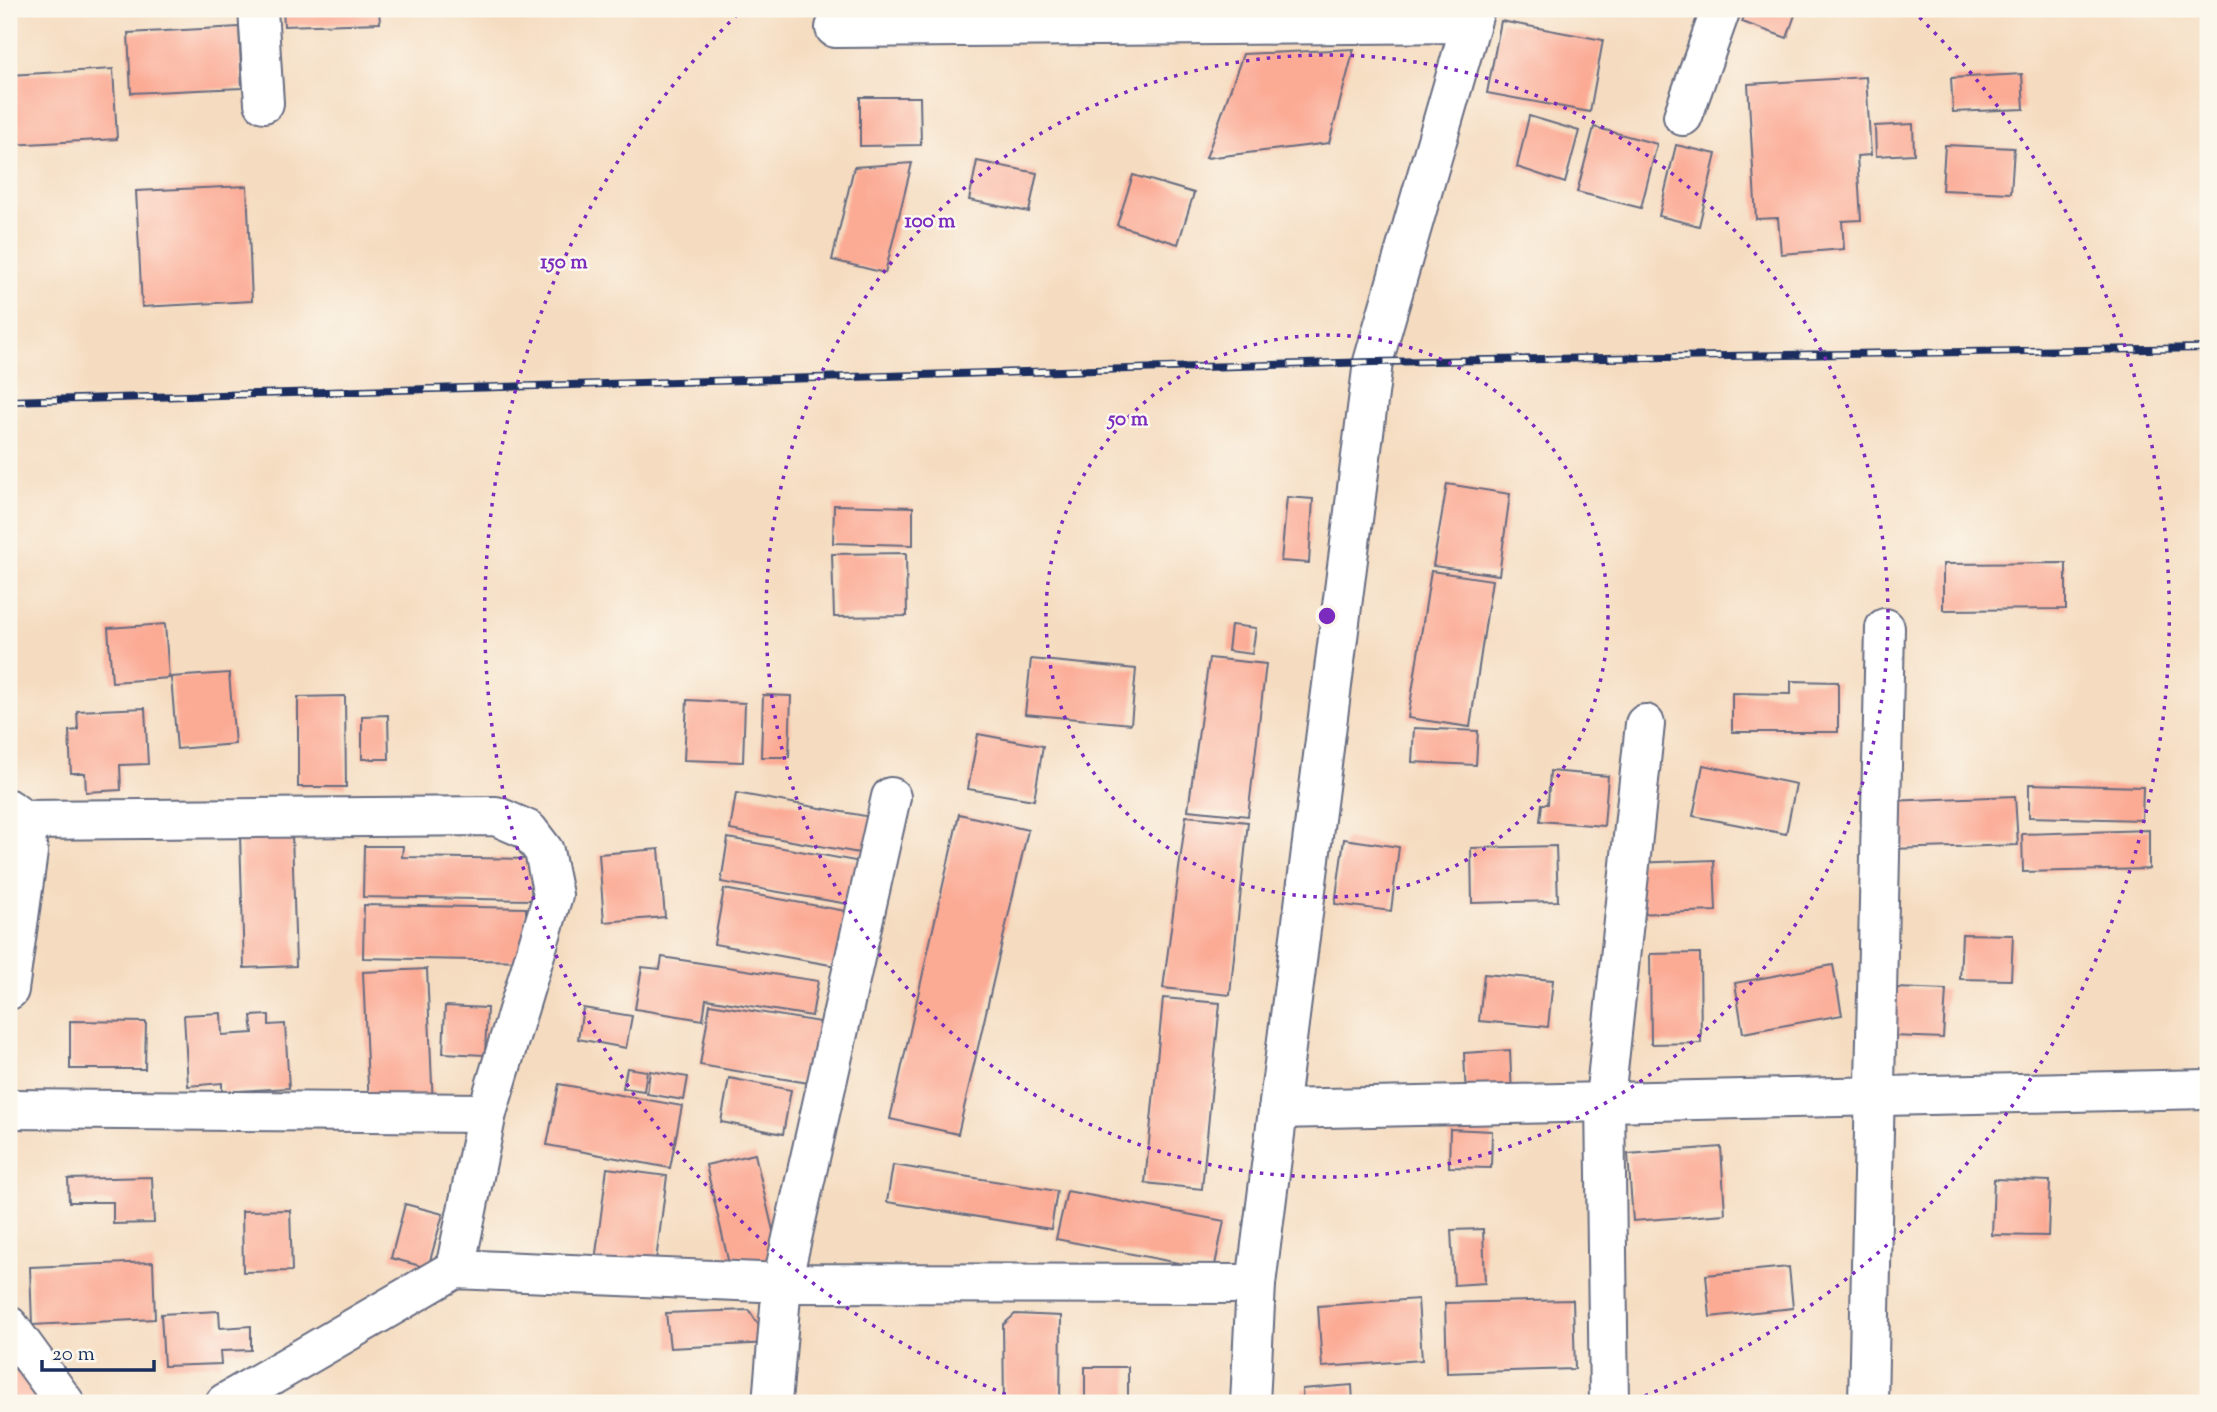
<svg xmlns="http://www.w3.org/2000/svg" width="2217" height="1412" font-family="'Sorts Mill Goudy',serif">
<rect width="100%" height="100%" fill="#fbf7ec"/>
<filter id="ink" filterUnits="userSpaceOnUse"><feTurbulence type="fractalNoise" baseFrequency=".0143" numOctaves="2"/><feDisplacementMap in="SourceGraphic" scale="14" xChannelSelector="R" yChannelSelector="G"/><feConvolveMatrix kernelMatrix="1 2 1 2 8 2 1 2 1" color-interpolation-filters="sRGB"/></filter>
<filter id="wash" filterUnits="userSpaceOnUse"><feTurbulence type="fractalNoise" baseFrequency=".00686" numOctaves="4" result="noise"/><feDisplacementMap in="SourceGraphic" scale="28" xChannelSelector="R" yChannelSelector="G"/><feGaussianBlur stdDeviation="1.57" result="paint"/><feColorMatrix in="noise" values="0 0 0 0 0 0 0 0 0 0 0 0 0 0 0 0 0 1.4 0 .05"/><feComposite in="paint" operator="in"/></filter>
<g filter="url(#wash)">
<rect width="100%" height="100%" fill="#f5dcc0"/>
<g id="blocks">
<g fill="#fbaa94">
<polygon points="283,9 379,9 380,23 284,26"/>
<polygon points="1747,9 1797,9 1787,38 1742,22"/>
<polygon points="1501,21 1603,40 1590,112 1487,93"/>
<polygon points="239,27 242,88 131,93 128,33"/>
<polygon points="1354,49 1329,143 1206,158 1243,54"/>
<polygon points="113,69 117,139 10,145 9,75"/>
<polygon points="2022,74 2024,109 1953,112 1951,78"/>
<polygon points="1866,77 1871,155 1857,156 1861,220 1842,221 1844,249 1781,254 1778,218 1756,219 1748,84"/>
<polygon points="860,97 920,97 921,145 860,146"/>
<polygon points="1529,116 1579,131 1565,183 1517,167"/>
<polygon points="1913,124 1914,154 1876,156 1875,126"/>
<polygon points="1594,127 1657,144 1641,208 1577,192"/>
<polygon points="1676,145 1716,154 1699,226 1659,216"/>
<polygon points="1945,145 2014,148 2011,193 1942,190"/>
<polygon points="977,161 1037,173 1029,212 969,200"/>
<polygon points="912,163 885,273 832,260 854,167"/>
<polygon points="1133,175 1194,193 1178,244 1117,225"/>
<polygon points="247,186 252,301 142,307 136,191"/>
<polygon points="1447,484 1510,494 1499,575 1433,566"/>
<polygon points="1287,497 1313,499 1309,563 1281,561"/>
<polygon points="834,505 913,507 913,545 833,543"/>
<polygon points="906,553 907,616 834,617 832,554"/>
<polygon points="2066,563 2066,609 1943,610 1943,564"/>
<polygon points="1431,571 1492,580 1470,727 1408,718"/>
<polygon points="165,624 169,678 112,682 108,628"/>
<polygon points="1231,625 1256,628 1252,654 1228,651"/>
<polygon points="1209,658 1266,664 1248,816 1188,810"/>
<polygon points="1031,659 1136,669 1131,724 1025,714"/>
<polygon points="229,673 235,744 177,749 171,677"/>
<polygon points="1791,681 1838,682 1838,732 1732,732 1732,693 1791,694"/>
<polygon points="763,695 791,696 789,757 761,757"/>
<polygon points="345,696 346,787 298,787 298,697"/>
<polygon points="687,700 745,703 743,762 684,760"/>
<polygon points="145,708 148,764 120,765 121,790 86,792 85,773 71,773 69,731 78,730 77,711"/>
<polygon points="388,715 389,759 362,759 362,716"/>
<polygon points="1414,728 1478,731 1476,765 1412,762"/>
<polygon points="978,734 1043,746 1034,800 968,789"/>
<polygon points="1703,765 1796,784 1786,834 1693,816"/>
<polygon points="1550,771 1608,776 1604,826 1540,821 1542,804 1548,804"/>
<polygon points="2029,784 2143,787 2142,820 2029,817"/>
<polygon points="736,793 871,817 865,854 730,830"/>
<polygon points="2015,796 2018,845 1891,849 1889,801"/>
<polygon points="959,814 1028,830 958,1134 890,1119"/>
<polygon points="1186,816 1248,822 1230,995 1163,988"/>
<polygon points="2149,830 2149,869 2023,872 2022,834"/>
<polygon points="292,833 296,966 244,968 240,835"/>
<polygon points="728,838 861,862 854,905 721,882"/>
<polygon points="1344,839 1399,847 1391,911 1335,904"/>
<polygon points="364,846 403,846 402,857 532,859 531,900 363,897"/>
<polygon points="1556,846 1558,901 1472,903 1471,848"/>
<polygon points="659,849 665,917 604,922 599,854"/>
<polygon points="1714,860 1716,911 1633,914 1632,863"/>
<polygon points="724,889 846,911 836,966 714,944"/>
<polygon points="364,905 526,908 526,961 363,958"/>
<polygon points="1962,934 2013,935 2011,980 1960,979"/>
<polygon points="1700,953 1701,1043 1651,1044 1650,954"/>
<polygon points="662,957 818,981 812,1016 706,999 703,1020 635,1009 642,967 660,969"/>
<polygon points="1833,965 1842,1015 1743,1033 1735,983"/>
<polygon points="427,969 433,1107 369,1109 363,972"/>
<polygon points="1484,974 1553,980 1548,1027 1479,1021"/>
<polygon points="1896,988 1946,990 1943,1038 1893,1036"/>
<polygon points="1163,998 1220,1003 1202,1189 1145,1183"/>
<polygon points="710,1004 826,1023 815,1084 700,1065"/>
<polygon points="445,1006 487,1008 485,1055 443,1053"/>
<polygon points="583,1008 632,1016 626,1048 578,1039"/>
<polygon points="221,1013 222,1035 253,1033 251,1016 269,1015 269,1025 285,1024 289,1088 222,1092 222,1083 188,1086 184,1015"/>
<polygon points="70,1021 146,1022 145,1069 70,1069"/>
<polygon points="1510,1050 1512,1096 1466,1098 1464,1053"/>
<polygon points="627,1068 647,1071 644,1091 623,1088"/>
<polygon points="650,1071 688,1077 684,1100 647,1094"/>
<polygon points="729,1078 791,1090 783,1134 721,1122"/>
<polygon points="559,1084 682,1106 670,1168 547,1145"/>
<polygon points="1450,1129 1492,1131 1491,1168 1449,1167"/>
<polygon points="1721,1147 1725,1214 1633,1221 1628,1154"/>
<polygon points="755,1154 781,1265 732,1277 706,1165"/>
<polygon points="893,1165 1057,1191 1051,1229 887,1202"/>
<polygon points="607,1168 667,1176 654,1276 594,1269"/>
<polygon points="152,1177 154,1223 113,1224 113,1202 69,1202 68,1179"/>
<polygon points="1994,1179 2050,1181 2048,1236 1992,1235"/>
<polygon points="1067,1191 1224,1221 1214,1270 1056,1239"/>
<polygon points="405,1204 443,1214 428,1268 391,1258"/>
<polygon points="290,1210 292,1271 243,1272 242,1211"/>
<polygon points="1483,1229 1485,1283 1454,1285 1451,1230"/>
<polygon points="153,1262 155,1319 32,1325 30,1267"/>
<polygon points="1789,1267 1793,1308 1710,1317 1706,1275"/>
<polygon points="1418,1299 1422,1360 1322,1367 1318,1306"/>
<polygon points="1573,1300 1575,1369 1447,1373 1445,1303"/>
<polygon points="749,1310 770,1343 670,1348 666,1313"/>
<polygon points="219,1311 220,1328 251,1326 251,1350 220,1351 221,1364 164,1366 161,1314"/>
<polygon points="1015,1314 1061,1316 1060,1403 1004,1403 1003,1325"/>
<polygon points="11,1366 44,1393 35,1403 9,1403"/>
<rect x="1085" y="1367" width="43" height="36"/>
<polygon points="1352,1385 1353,1403 1303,1403 1302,1389"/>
</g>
</g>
</g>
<g filter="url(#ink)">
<use href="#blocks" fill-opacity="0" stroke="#676c80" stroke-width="2"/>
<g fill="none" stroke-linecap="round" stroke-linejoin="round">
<defs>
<g id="minor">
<polyline points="258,9 264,103"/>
<polyline points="835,28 1471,23"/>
<polyline points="1683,116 1721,9"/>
<polyline points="9,809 23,820 496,816 528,830 544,851 553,895 487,1113 455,1269"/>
<polyline points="9,990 28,852 23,820"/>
<polyline points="9,1109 487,1113"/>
<polyline points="1278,1109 2208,1089"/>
<polyline points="9,1326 65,1403"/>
<polyline points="225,1403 455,1269 782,1283 1256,1284"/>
<polyline points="772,1403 782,1283 891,797"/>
<polyline points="1250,1403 1256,1284 1373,362 1475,9"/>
<polyline points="1609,1403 1605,1099 1645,724"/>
<polyline points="1868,1403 1885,628"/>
</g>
</defs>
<use href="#minor" stroke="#676c80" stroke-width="42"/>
<use href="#minor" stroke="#fff" stroke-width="38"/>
<defs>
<polyline id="rail" points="9,401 1373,362 2208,348"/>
</defs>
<use href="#rail" stroke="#1b2f5e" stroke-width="8"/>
<use href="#rail" stroke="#fbf7ec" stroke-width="5" stroke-dasharray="16" stroke-linecap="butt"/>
</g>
</g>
<g fill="none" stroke="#7b2cbf" stroke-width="3.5" stroke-dasharray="3.5 7">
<circle cx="1327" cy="616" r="281"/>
<circle cx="1327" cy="616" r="561"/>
<path d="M1025 1402A842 842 0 0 1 742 10M1912 10A842 842 0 0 1 1629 1402"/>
</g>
<circle cx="1327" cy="616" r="10" fill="#7b2cbf" stroke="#fbf7ec" stroke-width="3.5"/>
<g font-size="21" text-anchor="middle" font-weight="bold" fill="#7b2cbf" stroke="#fbf7ec" stroke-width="5" stroke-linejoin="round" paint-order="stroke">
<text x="930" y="227">100 m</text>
<text x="564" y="268">150 m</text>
<text x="1128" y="425">50 m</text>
</g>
<rect width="2217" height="1412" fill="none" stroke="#fbf7ec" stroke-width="35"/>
<path d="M42 1360v10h112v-10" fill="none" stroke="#1b2f5e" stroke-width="3.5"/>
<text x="52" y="1360" font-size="21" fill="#1b2f5e" stroke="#fbf7ec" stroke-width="5" paint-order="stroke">20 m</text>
</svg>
